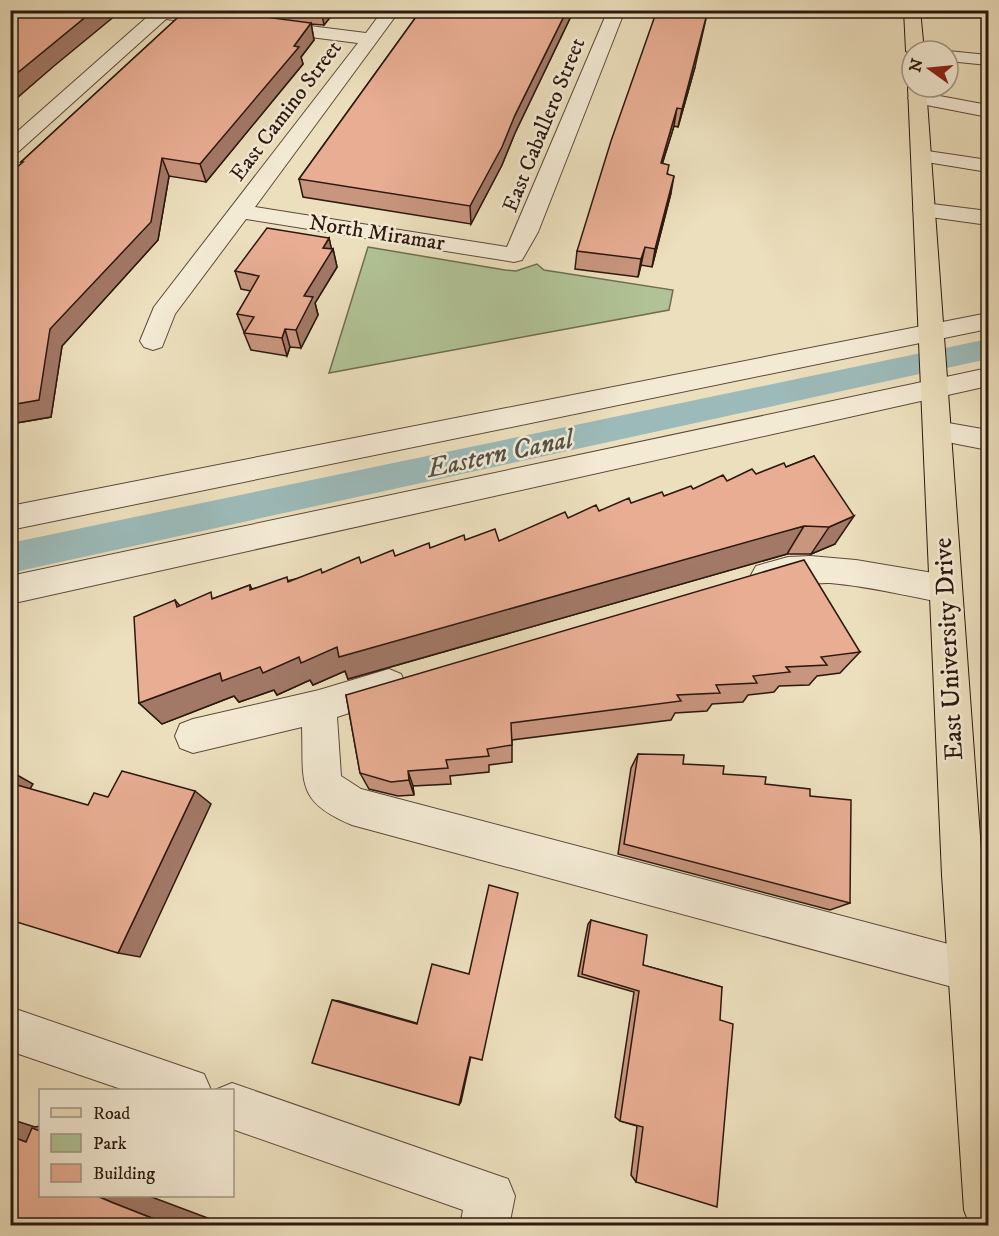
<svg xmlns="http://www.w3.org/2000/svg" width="999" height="1236" font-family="'IM FELL DW Pica',serif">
<rect width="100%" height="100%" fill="#ecdfbd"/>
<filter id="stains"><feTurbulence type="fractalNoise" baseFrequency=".00333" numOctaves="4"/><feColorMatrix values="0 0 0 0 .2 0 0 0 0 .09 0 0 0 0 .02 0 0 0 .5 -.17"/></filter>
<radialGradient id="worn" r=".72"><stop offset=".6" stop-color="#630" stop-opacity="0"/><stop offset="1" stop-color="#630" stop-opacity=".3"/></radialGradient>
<polygon fill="#b1c396" stroke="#6e6e52" stroke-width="1.5" points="368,247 505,270 516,271 537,264 544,270 673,290 669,310 329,373"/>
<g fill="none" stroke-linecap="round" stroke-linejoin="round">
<polygon fill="#9cbab9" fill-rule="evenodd" points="988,339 988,359 10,573 10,543"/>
<defs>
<g id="minor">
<polygon points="155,10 183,10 366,33 383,10 400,10 255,207 507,247 608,10 625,10 538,232 522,260 514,262 246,219 175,314 162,347 153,350 144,347 140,341 154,307 358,43 166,19 17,153 10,155 10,138"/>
<polygon points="946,51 948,51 988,55 988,65 948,61"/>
<polygon points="918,92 988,105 988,117 911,102 908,98"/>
<polygon points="921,150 988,160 988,172 914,160 911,156 914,152"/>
<polygon points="924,203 988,211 988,225 916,215 913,210 916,205"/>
<polygon points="988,313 988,329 10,530 10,506"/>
<polygon points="988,368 988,386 10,604 10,576"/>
<polygon points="937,421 988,430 988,450 927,438 923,431 927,424"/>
<path d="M810 556 856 560 945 575 956 579 961 589 956 599 945 603C907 596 868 586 830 583 808 582 773 591 756 584L751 575 756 566 788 557Z"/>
<path d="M389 669 401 674 406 685 401 696 337 717 341 776 361 789 971 950 986 956 988 962 986 986 971 992 352 825C294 801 304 781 302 727L193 753 180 748 175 736 180 724 193 719 319 690Z"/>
<polygon points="962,855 988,862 988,902 948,889 942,875 948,861"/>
<polygon points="10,1007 204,1074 211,1090 124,1090 10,1051"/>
<polygon points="232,1083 508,1179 515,1196 509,1226 460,1226 463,1210 232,1129 232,1090 215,1090"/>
</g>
<g id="major">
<polygon points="904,10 920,10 924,51 912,51 912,56 906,51"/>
<polygon points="912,83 912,87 926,87 988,947 988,1226 970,1226 964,1210 942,875 908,87"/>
</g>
</defs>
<use href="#minor" stroke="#5c4a3a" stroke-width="2"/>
<use href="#major" stroke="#2c180e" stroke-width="2"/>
<use href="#minor" fill="#f3ead4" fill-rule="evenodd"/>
<use href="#major" fill="#ecdfbd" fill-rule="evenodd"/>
</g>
<g fill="#c8957e" stroke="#2c180e" stroke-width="1.5">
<polygon points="186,10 336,10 324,25 311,24 314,40 301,57 303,64 206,182 169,176 158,240 62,346 51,417 10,424 10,173 22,164 21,162"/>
<polygon points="421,10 574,10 515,133 502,165 471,224 303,197 299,179"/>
<polygon points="695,67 678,127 674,126 662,164 668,174 671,193 652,267 641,265 638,277 575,269 577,251"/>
<polygon points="329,238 331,249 333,249 337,267 315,303 318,315 301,348 290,347 287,356 251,350 244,333 245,332 244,332 237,314 251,291 241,289 235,271"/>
<polygon points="814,456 835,544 811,554 787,554 348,679 345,671 313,685 310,680 277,695 274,690 239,702 234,696 162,724 139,703 175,600 180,606 215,598 250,585 252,589 465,540 499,541 568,518 664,496 786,467"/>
<polygon points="860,652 840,673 817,676 809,685 779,686 774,692 748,695 743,702 712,704 707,711 675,713 671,720 512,740 512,762 489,765 489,772 450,776 451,784 413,786 414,795 398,796 369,789 360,773 346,695"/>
<polygon points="638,754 683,764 810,796 850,903 830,910 618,854 631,768"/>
<polygon points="591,920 643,965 722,987 636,1182 631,1175 637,1126 620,1121 615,1117 634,992 578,976 588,924"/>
</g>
<g fill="#a27967" stroke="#2c180e" stroke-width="1.5">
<polygon points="94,10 122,10 54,66 10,104 10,79"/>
<polygon points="321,10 336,10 324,25"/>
<polygon points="567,10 574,10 515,133 502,165 471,224 470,206"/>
<polygon points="708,10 695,67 678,127 682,109"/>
<polygon points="311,23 314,40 301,57 303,64 206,182 200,164 294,46"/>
<polygon points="677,108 674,126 657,181 661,163"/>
<polygon points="162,158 169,176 158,240 62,346 51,417 10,424 10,405 50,329"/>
<polygon points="674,176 671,193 652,267 655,249"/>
<polygon points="329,238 332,251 333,249 337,267 315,303 318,315 301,348 296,330 304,296 323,248"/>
<polygon points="645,247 641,265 638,277 641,259"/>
<polygon points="285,329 290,347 287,356 282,338"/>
<polygon points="854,516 835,544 811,554 829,527"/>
<polygon points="804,526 787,554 348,679 345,671 313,685 310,680 277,695 274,690 239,702 234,696 162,724 139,703 220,673 260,667"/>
<polygon points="10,771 33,784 27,794 10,785"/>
<polygon points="408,771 413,786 414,795 409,780"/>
<polygon points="195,791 211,804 140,957 118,953"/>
<polygon points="332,1000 339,1001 420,1024 417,1024"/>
<polygon points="471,1056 461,1102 459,1105 470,1057"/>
<polygon points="10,1119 35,1127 40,1126 40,1138 26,1142 10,1136"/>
<polygon points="97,1196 149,1196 229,1226 172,1226 111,1202"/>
</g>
<g fill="#e8ad93" stroke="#2c180e" stroke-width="1.5">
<polygon points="10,10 94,10 10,79"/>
<polygon points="186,10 211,10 311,23 294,46 299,47 200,164 162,158 151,222 50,329 39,400 10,405 10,173 23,162 21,162"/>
<polygon points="421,10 567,10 515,115 502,147 470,206 299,179"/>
<polygon points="657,10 708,10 682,109 677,108 661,163 669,165 667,174 674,176 655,249 645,247 641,259 577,251 611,141"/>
<polygon points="267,228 329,238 323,248 333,249 304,296 313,297 296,330 285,329 282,338 244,333 254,317 237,314 259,276 235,271"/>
<polygon points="814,456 854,516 829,527 804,526 339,657 337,647 301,663 299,657 263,673 260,667 222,681 220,673 139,703 134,617 175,600 177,607 211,592 212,599 250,585 250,590 287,577 288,582 321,569 322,573 359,557 361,563 393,550 395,556 429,543 430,548 464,535 465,540 495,529 499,541 565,512 568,518 596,505 599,511 629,498 631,503 662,492 664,496 691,486 693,489 723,475 727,481 752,469 756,474 784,463 786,467"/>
<polygon points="804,560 860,652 821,657 827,665 786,667 790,672 753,676 757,683 716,685 720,693 677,695 681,701 511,723 512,745 487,749 489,756 446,760 448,768 408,771 409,780 391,782 360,773 346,695"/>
<polygon points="638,754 684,755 683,764 724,766 723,774 766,777 765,784 810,789 810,796 851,800 850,903 624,844"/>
<polygon points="122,771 195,791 118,953 10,920 10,783 88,805 94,793 108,797"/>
<polygon points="489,885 518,893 482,1060 470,1057 459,1105 312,1063 332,1000 417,1024 432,964 469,974"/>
<polygon points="591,920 647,935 643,965 722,987 720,1020 733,1024 717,1207 636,1182 643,1127 620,1121 639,991 582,974"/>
<polygon points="32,1128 40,1131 40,1196 97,1196 111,1202 172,1226 10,1226 10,1136 26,1142"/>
</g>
<g text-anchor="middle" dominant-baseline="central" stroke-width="5" stroke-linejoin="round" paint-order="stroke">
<g font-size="22" fill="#2c180e" stroke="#f3ead4">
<text transform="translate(286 111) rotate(-53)">East Camino Street</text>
<text transform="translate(544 125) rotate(-68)">East Caballero Street</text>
<text transform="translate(377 233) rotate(9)">North Miramar</text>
</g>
<g font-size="26" fill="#2c180e" stroke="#f3ead4">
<text transform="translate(949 649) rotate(-93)">East University Drive</text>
</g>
<g font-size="27" font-style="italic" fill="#53514a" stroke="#f3ead4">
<text transform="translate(500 454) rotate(-12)">Eastern Canal</text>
</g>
</g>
<rect width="999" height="1236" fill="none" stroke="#ecdfbd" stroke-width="36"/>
<rect x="12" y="12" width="975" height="1212" fill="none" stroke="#2c180e" stroke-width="3"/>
<rect x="18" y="18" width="963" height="1200" fill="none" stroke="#2c180e" stroke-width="1.5"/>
<rect x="39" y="1089" width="195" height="108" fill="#f3ead4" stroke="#a39685" stroke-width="1.5"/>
<rect x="51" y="1108" width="30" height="9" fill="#ecdfbd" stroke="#a39685" stroke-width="1.5"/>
<text x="93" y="1119" font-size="18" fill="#2c180e">Road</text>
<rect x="51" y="1134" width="30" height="18" fill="#b1c396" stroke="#a39685" stroke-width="1.5"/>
<text x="93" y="1149" font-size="18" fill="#2c180e">Park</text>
<rect x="51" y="1164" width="30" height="18" fill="#e8ad93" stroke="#a39685" stroke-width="1.5"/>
<text x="93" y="1179" font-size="18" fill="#2c180e">Building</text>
<g transform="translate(930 69) rotate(285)"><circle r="28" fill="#f3ead4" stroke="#a39685" stroke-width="1.5"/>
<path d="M0-4.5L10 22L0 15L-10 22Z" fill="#8f2418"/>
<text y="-9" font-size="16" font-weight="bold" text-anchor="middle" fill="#2c180e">N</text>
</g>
<rect width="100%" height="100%" filter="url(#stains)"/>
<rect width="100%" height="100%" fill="url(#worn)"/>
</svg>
